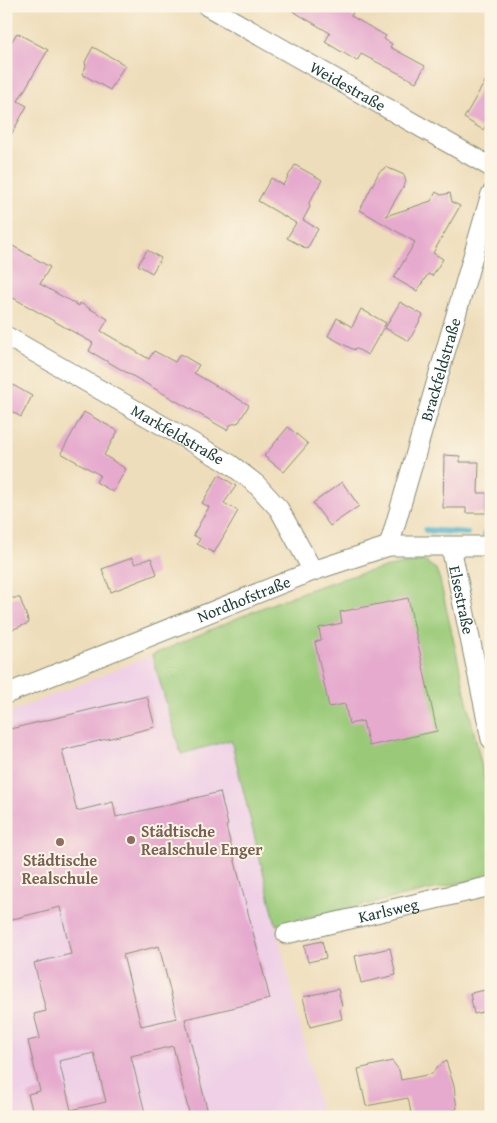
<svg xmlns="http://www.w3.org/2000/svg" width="497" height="1123" font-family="'Gentium Book Plus',serif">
<rect width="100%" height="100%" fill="#fcf5e5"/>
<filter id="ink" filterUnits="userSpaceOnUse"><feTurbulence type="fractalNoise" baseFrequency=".02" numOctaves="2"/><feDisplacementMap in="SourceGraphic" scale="10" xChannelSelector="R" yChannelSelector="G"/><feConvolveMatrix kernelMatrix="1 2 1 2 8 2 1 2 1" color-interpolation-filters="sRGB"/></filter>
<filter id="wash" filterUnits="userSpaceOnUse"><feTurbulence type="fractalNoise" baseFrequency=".0096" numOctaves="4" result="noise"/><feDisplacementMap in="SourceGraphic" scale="20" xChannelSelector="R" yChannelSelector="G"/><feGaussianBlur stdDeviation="1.12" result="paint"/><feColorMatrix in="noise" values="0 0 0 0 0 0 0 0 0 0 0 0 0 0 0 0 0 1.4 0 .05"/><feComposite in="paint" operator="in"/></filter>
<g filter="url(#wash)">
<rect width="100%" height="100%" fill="#eeddba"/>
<polygon fill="#efd0e7" points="152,655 181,754 231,740 322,1117 6,1117 6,714"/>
<path fill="#9aca78" stroke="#5c8456" d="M424 561 436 569 440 580 491 808V876L276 925 231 740 181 754 152 655C240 618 328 573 424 561Z"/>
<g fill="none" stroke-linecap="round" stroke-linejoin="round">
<g stroke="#4ab0c9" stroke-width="6">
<polyline points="426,530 467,533"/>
<polyline points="485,534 491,534"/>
</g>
</g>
<g id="blocks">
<g fill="#e6aace" fill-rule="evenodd">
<polygon points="284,6 356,6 351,16 386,36 384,39 392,44 390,47 425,66 416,82 361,54 357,61 325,42 330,33"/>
<polygon points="17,33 48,50 18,101 27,106 6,144 6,44 10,44"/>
<polygon points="93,47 125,65 110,90 82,74 86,67 85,62"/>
<polygon points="491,71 491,117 483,130 464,118"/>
<polygon points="295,165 322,180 309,203 310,207 303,220 318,229 307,249 287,238 296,223 258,201 271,178 283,185"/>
<polygon points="386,167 404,175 406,182 386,216 431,201 436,192 441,195 450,193 452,202 460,206 433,253 443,259 432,276 428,274 417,291 394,278 415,242 360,210 379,172"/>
<polygon points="6,242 50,267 40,284 79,306 80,303 108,319 101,331 149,359 154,351 175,362 180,354 199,365 194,373 249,405 239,422 230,425 227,430 89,351 93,343 6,294"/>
<polygon points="147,250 161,258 152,273 138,265"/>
<polygon points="400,302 423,315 409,341 385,328"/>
<polygon points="361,309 386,323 368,355 355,348 354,350 328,336 337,318 352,327"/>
<polygon points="6,381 32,396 21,417 6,408"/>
<polygon points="84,412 118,431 104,455 126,469 113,492 96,482 100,475 61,453"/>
<polygon points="288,427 308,444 284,472 264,456"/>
<polygon points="444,455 460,456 460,462 479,462 478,493 487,493 487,513 466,513 466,508 443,508"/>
<polygon points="219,475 236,486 224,503 238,511 214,553 197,544 200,539 193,535 209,507 202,503"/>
<polygon points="342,482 359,506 330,526 313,503"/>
<polygon points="132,558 135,564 151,558 157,574 111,592 102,569"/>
<polygon points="6,598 20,598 29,623 6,632"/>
<polygon points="408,598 437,731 369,746 363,721 349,724 345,704 329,707 315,642 321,640 319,628 342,623 340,612"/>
<path d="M147 696 155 727 62 750 77 811 113 802 116 817 220 792 228 825 226 826 270 999 185 1019 209 1117H190L173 1046 131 1056 146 1117H34L28 1094 40 1091 28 1041 40 1038 34 1014 46 1011 34 963 71 954 60 907 9 920 6 908V730ZM159 946 177 1018 141 1026 123 955ZM94 1053 106 1102 71 1110 59 1061Z"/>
<polygon points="322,941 326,958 308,962 304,945"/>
<polygon points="390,948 396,975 361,983 355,956"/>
<polygon points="338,989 342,1006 340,1010 342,1019 310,1027 303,997"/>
<polygon points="491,989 491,1010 474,1014 470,993"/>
<polygon points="392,1061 399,1070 401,1080 432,1074 437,1067 446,1061 454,1086 457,1109 452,1110 453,1117 412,1117 408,1098 366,1106 358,1069"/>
</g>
</g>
</g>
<g filter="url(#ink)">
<use href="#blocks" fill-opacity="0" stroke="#868d77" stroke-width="1"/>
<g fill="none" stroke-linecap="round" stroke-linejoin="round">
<defs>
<g id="street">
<path id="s1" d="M207 6 491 167"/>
<path id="s2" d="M6 336 230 464 256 484 279 509 313 571"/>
<path id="s3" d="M389 546 491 194"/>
<path id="s4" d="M451 547 491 739"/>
<path id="s5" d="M6 694 313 571 389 546H491"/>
<path id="s6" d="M286 934 491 886"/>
</g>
</defs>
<use href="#street" stroke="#868d77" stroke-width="21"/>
<use href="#street" stroke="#fff" stroke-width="19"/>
</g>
</g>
<g fill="#8d6e63" stroke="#fcf5e5" stroke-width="2">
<circle cx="131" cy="840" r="5"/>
<circle cx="60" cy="842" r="5"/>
</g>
<g text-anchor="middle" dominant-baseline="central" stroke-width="4" stroke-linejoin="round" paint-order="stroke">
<g font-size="16" fill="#1f3d34" stroke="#fcf5e5">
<text stroke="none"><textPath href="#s1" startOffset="162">Weidestraße</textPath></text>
<text stroke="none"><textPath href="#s3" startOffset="184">Brackfeldstraße</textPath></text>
<text stroke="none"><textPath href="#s2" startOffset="198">Markfeldstraße</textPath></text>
<text stroke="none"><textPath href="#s5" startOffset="256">Nordhofstraße</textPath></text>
<text stroke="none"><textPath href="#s4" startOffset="54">Elsestraße</textPath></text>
<text stroke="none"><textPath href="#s6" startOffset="105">Karlsweg</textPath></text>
</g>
<g font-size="16" font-weight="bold" fill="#785e54" stroke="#fcf5e5" text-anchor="start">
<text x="141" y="831">Städtische<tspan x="141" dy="18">Realschule Enger</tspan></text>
<text x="60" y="860" text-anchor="middle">Städtische<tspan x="60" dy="18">Realschule</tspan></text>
</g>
</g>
<rect width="497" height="1123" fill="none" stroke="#fcf5e5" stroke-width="25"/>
</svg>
